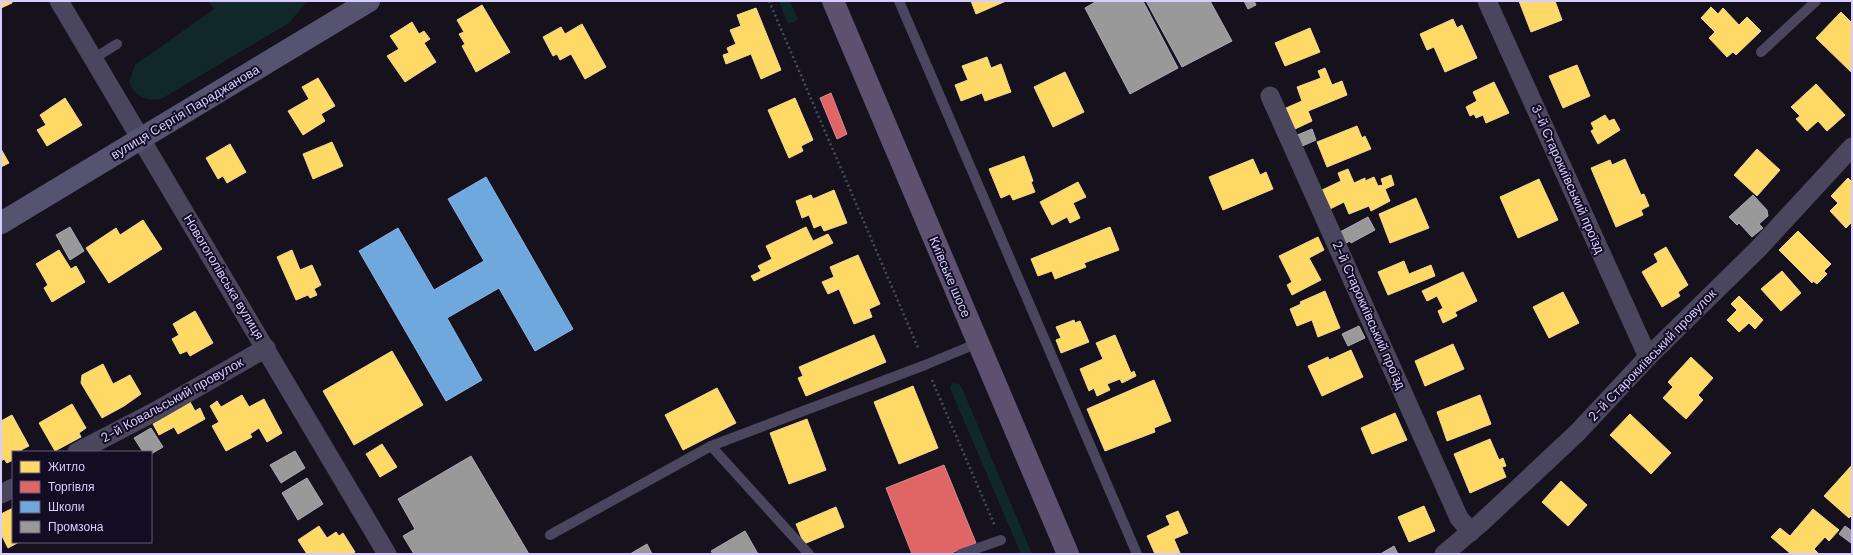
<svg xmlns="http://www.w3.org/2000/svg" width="1853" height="555" font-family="'DM Sans',sans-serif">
<rect width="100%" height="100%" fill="#15121d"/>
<g fill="#11282a">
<path d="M209 1H307L289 23 161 99C147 102 134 96 129 82L135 65 214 9Z"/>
<polygon points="779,1 790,1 798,20 788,24"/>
<polygon points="953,383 959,384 962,388 1032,554 1021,554 950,388"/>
</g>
<g fill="#ffd966" stroke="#f3d694">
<polygon points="1,1 12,1 12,3 1,8"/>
<polygon points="971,1 1006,1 976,14"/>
<polygon points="1519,1 1555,1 1562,20 1531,32"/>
<polygon points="482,5 510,52 476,72 462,46 465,44 459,34 464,32 457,20"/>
<polygon points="1711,7 1718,14 1723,8 1739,25 1747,17 1761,31 1736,55 1733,52 1727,57 1709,38 1715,32 1701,18"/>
<polygon points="756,8 781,70 761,79 751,54 726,64 723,55 729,53 727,48 736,44 730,30 741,26 737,15"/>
<polygon points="1841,12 1852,23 1851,72 1816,38"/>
<polygon points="1453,19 1457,28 1462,25 1477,58 1445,72 1434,47 1427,50 1420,34"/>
<polygon points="412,22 419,34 424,31 430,39 424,43 436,62 405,82 387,56 399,49 390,36"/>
<polygon points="582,24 606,67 585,79 571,54 560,60 557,54 553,56 543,37 561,27 565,34"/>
<polygon points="1310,28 1320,52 1285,66 1275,43"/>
<polygon points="987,57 991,68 1001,64 1011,92 985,101 982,93 961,101 955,85 968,80 962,66"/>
<polygon points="1577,65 1590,96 1563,108 1549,76"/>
<polygon points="1325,68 1332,85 1342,81 1347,95 1308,111 1312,121 1295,129 1286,108 1302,101 1297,87 1321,78 1318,71"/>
<polygon points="1065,72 1084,112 1053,127 1034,87"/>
<polygon points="318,78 335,106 321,114 325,121 303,135 288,111 309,99 302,87"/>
<polygon points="1494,82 1509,113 1486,123 1483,115 1476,118 1474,114 1470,116 1466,107 1477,101 1473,92"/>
<polygon points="1816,84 1845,115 1827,131 1818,121 1807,131 1796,119 1800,116 1791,107"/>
<polygon points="65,98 82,125 47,146 37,130 46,125 40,115"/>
<polygon points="795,98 813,140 801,146 803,151 789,158 768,110"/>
<polygon points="1605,115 1609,121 1614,119 1620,130 1598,144 1591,131 1594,129 1591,123"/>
<polygon points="1357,126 1362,138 1365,136 1371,149 1327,167 1317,142"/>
<polygon points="332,142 343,166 313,179 303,154"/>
<polygon points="230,144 246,172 227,183 223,176 218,179 206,158"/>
<polygon points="1,149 9,163 1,167"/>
<polygon points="1757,149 1780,170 1757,196 1734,175"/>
<polygon points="1024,156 1033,181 1031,182 1035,192 1013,200 1010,194 1001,198 989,169"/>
<polygon points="1253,159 1260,175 1266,172 1273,189 1223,210 1209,177"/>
<polygon points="1625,159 1641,195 1644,194 1649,206 1641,210 1643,215 1616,227 1591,168 1610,160 1612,165"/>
<polygon points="1348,169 1354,183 1365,178 1365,181 1374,177 1378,186 1383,185 1381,179 1391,175 1394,185 1385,189 1390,201 1371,211 1369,206 1349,214 1344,202 1330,209 1322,190 1341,181 1338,173"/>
<polygon points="1848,178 1852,182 1852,222 1846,228 1830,211 1838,203 1831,196"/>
<polygon points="1539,179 1558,220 1518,238 1500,197"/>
<polygon points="1078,182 1086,197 1073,203 1080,218 1070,223 1067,217 1052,225 1040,202"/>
<polygon points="834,190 847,223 824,231 821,225 814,228 809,215 802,218 796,201 811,195 813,199"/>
<polygon points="1416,198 1429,228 1390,243 1379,214"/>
<polygon points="143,220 162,249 109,283 86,248 116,228 120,235"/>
<polygon points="806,227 813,241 828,234 833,243 754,281 751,276 761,271 758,266 772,259 766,246"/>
<polygon points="1110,227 1119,250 1084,263 1086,267 1055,279 1052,271 1038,276 1031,259"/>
<polygon points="1798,231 1831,264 1824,271 1827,274 1817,284 1813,281 1812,283 1779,250"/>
<polygon points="1318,237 1324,250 1309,258 1321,280 1292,295 1287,285 1292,282 1279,256"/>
<polygon points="1666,247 1688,285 1678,292 1680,296 1662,307 1642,272 1658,262 1654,254"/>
<polygon points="59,250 71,269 76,266 85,282 52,302 44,288 48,285 36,264"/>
<polygon points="292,250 300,270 312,265 321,285 314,289 317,295 310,298 308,295 296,300 277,257"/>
<polygon points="858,255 880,304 869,309 872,317 854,324 839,289 828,294 822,282 834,277 830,267"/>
<polygon points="1404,261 1409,274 1431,265 1435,276 1388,295 1378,272"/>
<polygon points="1782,271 1801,293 1781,311 1761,289"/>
<polygon points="1463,272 1477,301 1455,312 1457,316 1443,323 1438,311 1443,308 1437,296 1427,301 1422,291"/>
<polygon points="1325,291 1340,328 1318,337 1312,320 1297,326 1290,309 1301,304 1300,302"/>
<polygon points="1563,292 1579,323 1549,338 1533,307"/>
<polygon points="1739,296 1763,320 1755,329 1749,323 1739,332 1727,320 1737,310 1731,304"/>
<polygon points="195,311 213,343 190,356 187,351 180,354 172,339 179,335 173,324"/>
<polygon points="1074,320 1075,323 1080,321 1089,342 1061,353 1056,340 1061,338 1056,327"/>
<polygon points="874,335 886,362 806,396 798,378 803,376 799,367"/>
<polygon points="1115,335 1131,373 1134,371 1136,376 1122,383 1120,379 1107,384 1110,390 1097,396 1094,388 1089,391 1080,369 1103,359 1096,343"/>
<polygon points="1453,344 1464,369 1425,386 1415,361"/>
<polygon points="1351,350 1363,377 1322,396 1308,366 1328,357 1329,360"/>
<polygon points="392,351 423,405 354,445 323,391"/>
<polygon points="1691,357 1713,378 1698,395 1703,400 1686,419 1663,398 1673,387 1668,382"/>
<polygon points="103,364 113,384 130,375 141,394 124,406 102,418 81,383 82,375"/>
<polygon points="1154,380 1171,421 1154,428 1155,432 1105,451 1087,409"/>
<polygon points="913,386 938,448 899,464 874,402"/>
<polygon points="717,388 736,423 683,450 665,415"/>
<polygon points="242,395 249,407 264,399 282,433 267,442 259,428 250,434 252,437 226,451 212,426 219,422 210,406 217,401 221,407"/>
<polygon points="1480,395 1491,424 1447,441 1437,412"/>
<polygon points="190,402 195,411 200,408 205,419 178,434 174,427 159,435 153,424"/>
<polygon points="72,404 86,428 79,433 81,437 55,451 39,423"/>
<polygon points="1395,413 1407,440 1372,454 1361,428"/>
<polygon points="1630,414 1671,453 1651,474 1610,435"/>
<polygon points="12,415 29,446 21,450 22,452 13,452 13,460 7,463 4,459 1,461 1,421"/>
<polygon points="807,419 826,470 789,484 770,433"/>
<polygon points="1490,439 1499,460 1503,458 1506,466 1502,467 1506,477 1470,493 1454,454"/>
<polygon points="382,444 397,467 380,477 366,454"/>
<polygon points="1852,465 1852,515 1849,518 1824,496"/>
<polygon points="1561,481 1587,505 1568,526 1542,502"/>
<polygon points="1424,506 1435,531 1409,542 1398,517"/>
<polygon points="836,507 844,527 804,544 796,524"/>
<polygon points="13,508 13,542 19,542 8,548 1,534 1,514"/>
<polygon points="1813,509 1839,530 1829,541 1825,537 1814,549 1819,554 1791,554 1771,537 1780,528 1790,536"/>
<polygon points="1178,511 1188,533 1174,539 1180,553 1155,554 1147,536 1170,525 1166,516"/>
<polygon points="319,526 327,538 336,532 339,536 343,533 355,552 352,554 307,554 298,540"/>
</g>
<g fill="#e06666" stroke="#dd8594">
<polygon points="831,93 847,134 837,139 820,98"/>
<polygon points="944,465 976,543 949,554 912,554 886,488"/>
</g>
<polygon fill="#6fa8dc" stroke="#8eb3e6" points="486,177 573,329 535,351 499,288 447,318 482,380 446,401 359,251 398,228 434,290 484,261 448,199"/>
<g fill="#999" stroke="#aca9b8">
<polygon points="1097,1 1143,1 1178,68 1130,94 1085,8"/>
<polygon points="1146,1 1210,1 1232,41 1182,67"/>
<polygon points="1244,1 1254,1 1256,5 1248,9"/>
<polygon points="1312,129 1316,140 1300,147 1295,136"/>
<polygon points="1753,195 1767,210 1768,216 1759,224 1763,228 1752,237 1739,223 1737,225 1729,217"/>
<polygon points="1368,217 1375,230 1351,243 1350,241 1346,243 1340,232"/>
<polygon points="70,227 84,251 70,260 56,235"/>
<polygon points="1359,326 1365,338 1348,346 1342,334"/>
<polygon points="151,428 163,447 151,454 151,452 143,452 134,438"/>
<polygon points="295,451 305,468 281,483 270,465"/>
<polygon points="471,456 529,554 414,554 403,536 415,529 398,499"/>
<polygon points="307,478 323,504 298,520 282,493"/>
<polygon points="1845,526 1852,531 1851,543 1839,534"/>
<polygon points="745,531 758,554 713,554 711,551"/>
<polygon points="647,544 652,554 630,554"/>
<polygon points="1394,546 1398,554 1382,554 1382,553"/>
</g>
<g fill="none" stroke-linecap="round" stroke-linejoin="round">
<g stroke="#444f5e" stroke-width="2.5" stroke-dasharray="2 3" stroke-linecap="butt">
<polyline points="769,1 919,350"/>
<polyline points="932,380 995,526"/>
</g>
<g stroke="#49465e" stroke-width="10">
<polyline points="899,1 1137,554"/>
<polyline points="1761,52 1816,1"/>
<polyline points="93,59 117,44"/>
<polyline points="711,446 809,554"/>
<polyline points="550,535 711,446 925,365 978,343"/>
<polyline points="961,554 1001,540"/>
</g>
<g stroke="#49465e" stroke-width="19">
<polyline points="59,1 387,554"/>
<polyline points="1487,1 1648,357"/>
<polyline points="1270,96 1459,518 1471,532"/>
<polyline points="77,452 156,411 266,348"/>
<polyline points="1,494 13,488"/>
<polyline points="1444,554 1482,522 1578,432 1648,357 1758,249 1852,147"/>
</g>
<polyline stroke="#565371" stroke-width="22" points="1,223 369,1"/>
<polyline stroke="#5e506f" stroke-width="22" points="833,1 1068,554"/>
</g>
<g text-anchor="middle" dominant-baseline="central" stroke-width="4" stroke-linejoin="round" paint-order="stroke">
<g font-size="13" fill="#d7ceff" stroke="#120d22">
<text transform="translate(185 112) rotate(-31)">вулиця Сергія Параджанова</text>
<text transform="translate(1568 179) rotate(66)">3-й Старокиївський проїзд</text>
<text transform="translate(224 277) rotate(59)">Новогоголівська вулиця</text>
<text transform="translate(950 277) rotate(67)">Київське шосе</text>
<text transform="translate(1369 315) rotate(66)">2-й Старокиївський проїзд</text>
<text transform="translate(1652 355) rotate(-46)">2-й Старокиївський провулок</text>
<text transform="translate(172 400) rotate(-29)">2-й Ковальський провулок</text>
</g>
</g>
<rect width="1853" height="555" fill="none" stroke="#d7ceff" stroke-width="4"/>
<rect x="12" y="451" width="140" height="92" fill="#120d22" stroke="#615a7a"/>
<rect x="20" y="461" width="20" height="12" fill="#ffd966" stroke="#615a7a"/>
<text x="48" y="471" font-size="12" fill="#d7ceff">Житло</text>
<rect x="20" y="481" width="20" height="12" fill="#e06666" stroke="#615a7a"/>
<text x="48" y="491" font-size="12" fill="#d7ceff">Торгівля</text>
<rect x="20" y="501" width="20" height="12" fill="#6fa8dc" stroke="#615a7a"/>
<text x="48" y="511" font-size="12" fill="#d7ceff">Школи</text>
<rect x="20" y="521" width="20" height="12" fill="#999999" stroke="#615a7a"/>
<text x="48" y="531" font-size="12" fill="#d7ceff">Промзона</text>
</svg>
